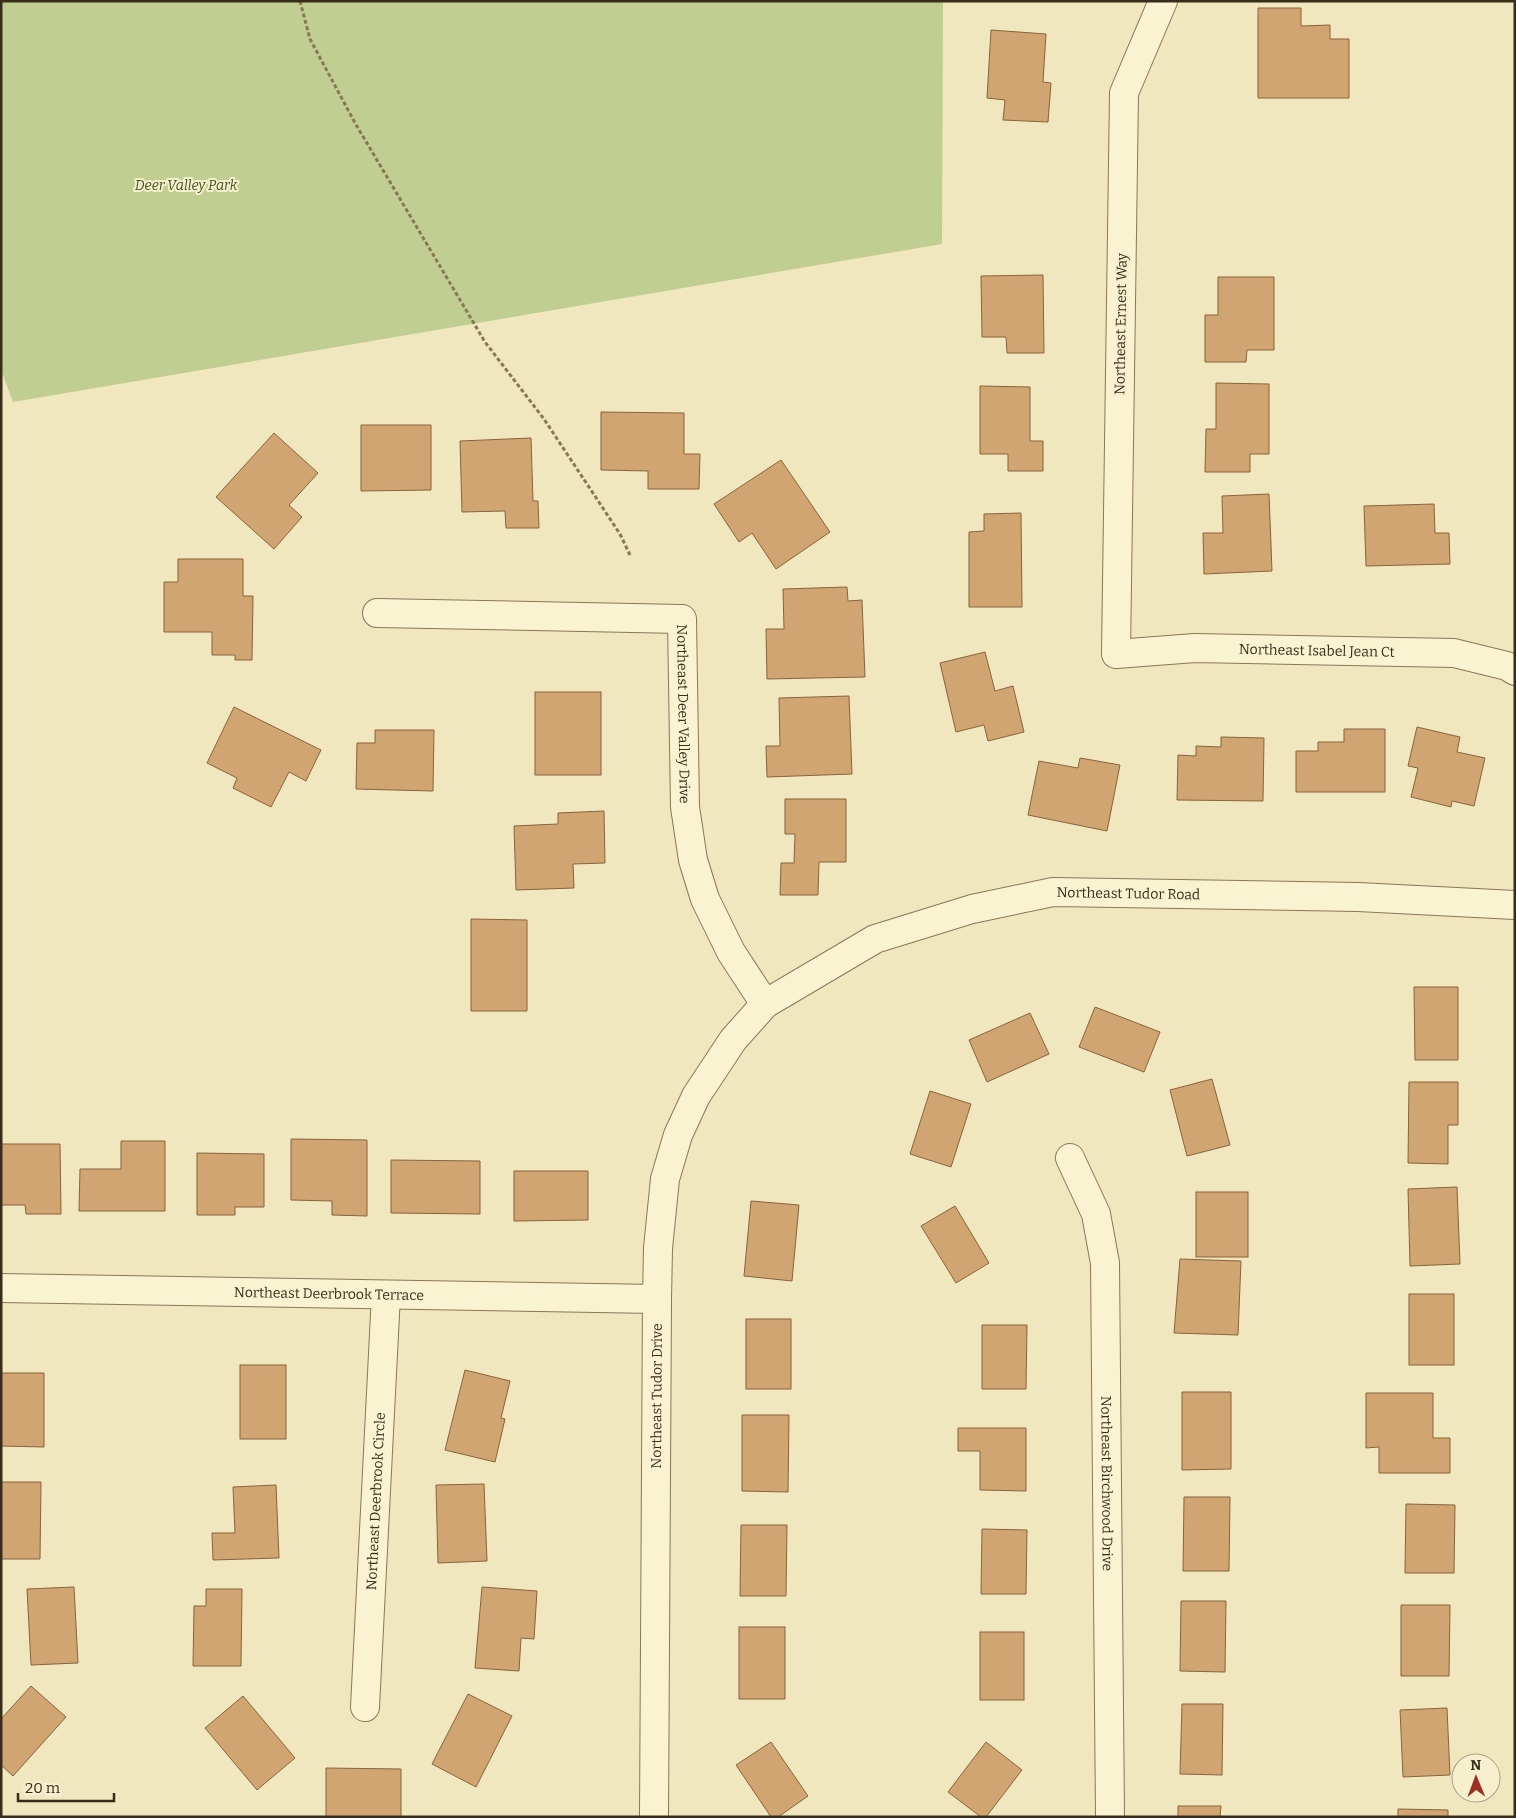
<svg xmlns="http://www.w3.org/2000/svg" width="1516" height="1818" font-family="Bitter,serif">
<rect width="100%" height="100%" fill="#f0e7be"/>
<polygon fill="#c0ce92" points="1,1 943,1 942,244 13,402 1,370"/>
<g fill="#d0a572" stroke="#89633b">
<polygon points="1258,8 1301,8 1301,26 1330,25 1330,39 1349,39 1349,98 1258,98"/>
<polygon points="991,30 1046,34 1043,82 1051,83 1048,122 1003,120 1005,100 987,98"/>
<polygon points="1043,275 1044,353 1007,353 1006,337 982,337 981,276"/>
<polygon points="1218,277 1274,277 1274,350 1247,350 1246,362 1205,362 1205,315 1218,315"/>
<polygon points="1216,383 1269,384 1269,454 1250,454 1250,472 1205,472 1206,429 1216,429"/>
<polygon points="980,386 1030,387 1030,441 1043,441 1043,471 1008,471 1008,454 980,454"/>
<polygon points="601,412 684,413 684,454 700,454 699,489 648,489 648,471 601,470"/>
<polygon points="361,425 431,425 431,490 361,491"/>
<polygon points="274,433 318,473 289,505 302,517 274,549 216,497"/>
<polygon points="531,438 533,501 538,501 539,528 506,528 505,511 462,512 460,441"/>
<polygon points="781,460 830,532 776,569 752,533 739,542 714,504"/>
<polygon points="1269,494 1272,571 1204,574 1203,533 1223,533 1222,496"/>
<polygon points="1434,504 1435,533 1449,533 1450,564 1366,566 1364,506"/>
<polygon points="1021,513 1022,607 969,607 969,532 984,531 984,514"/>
<polygon points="178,559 243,559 243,596 253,596 252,660 235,660 235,655 212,655 212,632 164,632 164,582 178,582"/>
<polygon points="847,587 848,601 862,600 865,677 767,679 766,629 784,629 783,589"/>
<polygon points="985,652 995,691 1013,686 1024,732 988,741 984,725 956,732 940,663"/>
<rect x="535" y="692" width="66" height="83"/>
<polygon points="849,696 852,774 767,777 766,746 780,746 779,698"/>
<polygon points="234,707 321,750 306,781 289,772 271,807 233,788 237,778 207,763"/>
<polygon points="1417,727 1460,737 1457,752 1485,758 1474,806 1452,801 1451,807 1411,797 1418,768 1408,766"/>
<polygon points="1344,729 1385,729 1385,792 1296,792 1296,751 1318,751 1318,742 1344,742"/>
<polygon points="375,730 434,730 433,791 356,789 357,743 375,743"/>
<polygon points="1221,737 1264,738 1263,801 1177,800 1178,755 1196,756 1196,746 1221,747"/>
<polygon points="1080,758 1120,765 1107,831 1028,815 1039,761 1078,768"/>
<polygon points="785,799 846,799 846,862 819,862 818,895 780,895 781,863 794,863 795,834 785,834"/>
<polygon points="604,811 605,863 573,864 574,888 516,890 514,826 558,824 558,813"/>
<polygon points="471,919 527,920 527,1011 471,1011"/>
<polygon points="1414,987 1458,987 1458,1060 1415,1060"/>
<polygon points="1095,1007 1160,1032 1144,1072 1079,1047"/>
<polygon points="1030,1013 1049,1054 987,1082 969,1040"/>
<polygon points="1212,1079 1230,1145 1187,1156 1170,1090"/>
<polygon points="1409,1082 1458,1082 1458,1125 1448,1125 1448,1164 1408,1163"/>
<polygon points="930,1091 971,1104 951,1167 910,1154"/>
<polygon points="291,1139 367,1140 367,1216 332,1215 332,1201 291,1200"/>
<polygon points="121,1141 165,1141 165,1211 79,1211 80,1169 121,1169"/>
<polygon points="1,1144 60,1144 61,1214 26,1214 25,1205 1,1205"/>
<polygon points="197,1153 264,1154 264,1207 235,1207 235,1215 197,1215"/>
<polygon points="391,1160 480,1161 480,1214 391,1213"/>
<polygon points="514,1171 588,1171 588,1220 514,1221"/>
<polygon points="1457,1187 1460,1264 1410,1266 1408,1189"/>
<rect x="1196" y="1192" width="52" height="65"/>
<polygon points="751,1201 799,1205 792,1281 744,1276"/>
<polygon points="955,1206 989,1263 956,1283 921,1226"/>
<polygon points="1180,1259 1241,1261 1238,1335 1174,1333"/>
<rect x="1409" y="1294" width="45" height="71"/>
<rect x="746" y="1319" width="45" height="70"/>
<polygon points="982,1325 1027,1325 1026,1389 982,1389"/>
<rect x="240" y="1365" width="46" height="74"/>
<polygon points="465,1370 510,1381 501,1418 505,1419 495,1462 445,1450"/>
<polygon points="1,1373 44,1373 44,1447 1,1446"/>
<polygon points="1182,1392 1231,1392 1231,1469 1182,1470"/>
<polygon points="1366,1393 1433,1393 1433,1438 1450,1438 1450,1473 1379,1473 1379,1447 1366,1448"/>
<polygon points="742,1415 789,1415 788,1492 742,1491"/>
<polygon points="958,1428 1026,1428 1026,1491 980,1490 980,1451 958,1451"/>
<polygon points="1,1482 41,1482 40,1559 1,1559"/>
<polygon points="484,1484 487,1561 438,1563 436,1485"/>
<polygon points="276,1485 279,1558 213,1560 212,1533 235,1533 233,1487"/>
<polygon points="1184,1497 1230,1497 1229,1571 1183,1571"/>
<polygon points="1406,1504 1455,1505 1454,1573 1405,1573"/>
<polygon points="741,1525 787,1525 786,1596 740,1596"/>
<polygon points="982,1529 1027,1530 1026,1594 981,1594"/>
<polygon points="74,1587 78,1663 31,1665 27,1589"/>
<polygon points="482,1587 537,1591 534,1639 521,1638 519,1671 475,1668"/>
<polygon points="206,1589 242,1589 241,1666 193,1666 194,1606 206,1606"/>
<polygon points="1181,1601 1226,1601 1225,1672 1180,1671"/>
<polygon points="1401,1605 1450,1605 1449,1676 1401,1676"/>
<rect x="739" y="1627" width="46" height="72"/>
<rect x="980" y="1632" width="44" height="68"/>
<polygon points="31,1686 66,1717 13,1776 1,1765 1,1719"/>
<polygon points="468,1694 512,1716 476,1787 432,1764"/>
<polygon points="243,1696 295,1758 257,1790 205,1728"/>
<polygon points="1182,1704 1223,1704 1222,1775 1180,1774"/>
<polygon points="1447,1708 1450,1775 1403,1777 1400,1710"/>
<polygon points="771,1742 808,1796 778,1817 771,1817 736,1765"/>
<polygon points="986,1742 1022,1770 986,1817 981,1817 948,1792"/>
<polygon points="326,1768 401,1769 401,1817 326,1817"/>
<polygon points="1178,1806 1221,1806 1220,1817 1178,1817"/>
<polygon points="1398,1809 1448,1810 1448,1817 1398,1817"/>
</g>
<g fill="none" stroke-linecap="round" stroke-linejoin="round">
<defs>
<g id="street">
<path id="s1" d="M1163 1 1124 93 1116 654 1195 648 1454 653 1507 666 1515 671"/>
<path id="s2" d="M377 613 682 619 685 807 693 860 705 899 731 952 765 1004"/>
<path id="s3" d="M1070 1158 1096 1214 1105 1263 1110 1817"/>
<path id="s4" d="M1 1288 657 1299"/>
<path id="s5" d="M365 1707 386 1295"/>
<path id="s6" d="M654 1817 657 1299 658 1248 665 1179 678 1135 696 1096 733 1040 765 1004 875 939 972 909 1053 892 1358 897 1515 905"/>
</g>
</defs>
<use href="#street" stroke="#897756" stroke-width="30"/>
<polyline stroke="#897756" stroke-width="3" stroke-dasharray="4 2.5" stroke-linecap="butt" points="300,1 310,39 355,123 485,342 544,419 620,534 630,555"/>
<use href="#street" stroke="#faf3d2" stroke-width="28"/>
</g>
<g text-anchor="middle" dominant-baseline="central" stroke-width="4" stroke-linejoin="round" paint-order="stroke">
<g font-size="14" font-style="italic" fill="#425521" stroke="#f7f0ce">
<text x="186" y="185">Deer Valley Park</text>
</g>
<g font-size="14" fill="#382d1b" stroke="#f7f0ce">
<text transform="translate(1121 324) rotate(-89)">Northeast Ernest Way</text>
<text stroke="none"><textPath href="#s1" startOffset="862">Northeast Isabel Jean Ct</textPath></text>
<text stroke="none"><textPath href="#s2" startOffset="400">Northeast Deer Valley Drive</textPath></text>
<text stroke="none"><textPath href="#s6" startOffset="1230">Northeast Tudor Road</textPath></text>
<text stroke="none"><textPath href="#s4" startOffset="328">Northeast Deerbrook Terrace</textPath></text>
<text stroke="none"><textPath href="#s6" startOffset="421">Northeast Tudor Drive</textPath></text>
<text stroke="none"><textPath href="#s3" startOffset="332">Northeast Birchwood Drive</textPath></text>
<text stroke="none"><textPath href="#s5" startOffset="206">Northeast Deerbrook Circle</textPath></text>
</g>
</g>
<rect width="1516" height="1818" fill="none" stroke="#382d1b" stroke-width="5"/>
<g transform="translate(1476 1778) rotate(359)"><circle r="24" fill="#f7f0ce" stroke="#aba286"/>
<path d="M0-4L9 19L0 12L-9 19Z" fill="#9b3123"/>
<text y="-8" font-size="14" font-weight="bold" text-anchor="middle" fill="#382d1b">N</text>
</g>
<path d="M18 1793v8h96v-8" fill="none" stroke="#382d1b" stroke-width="2.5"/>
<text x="25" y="1793" font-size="15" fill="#382d1b" stroke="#f7f0ce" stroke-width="4" paint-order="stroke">20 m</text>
</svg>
